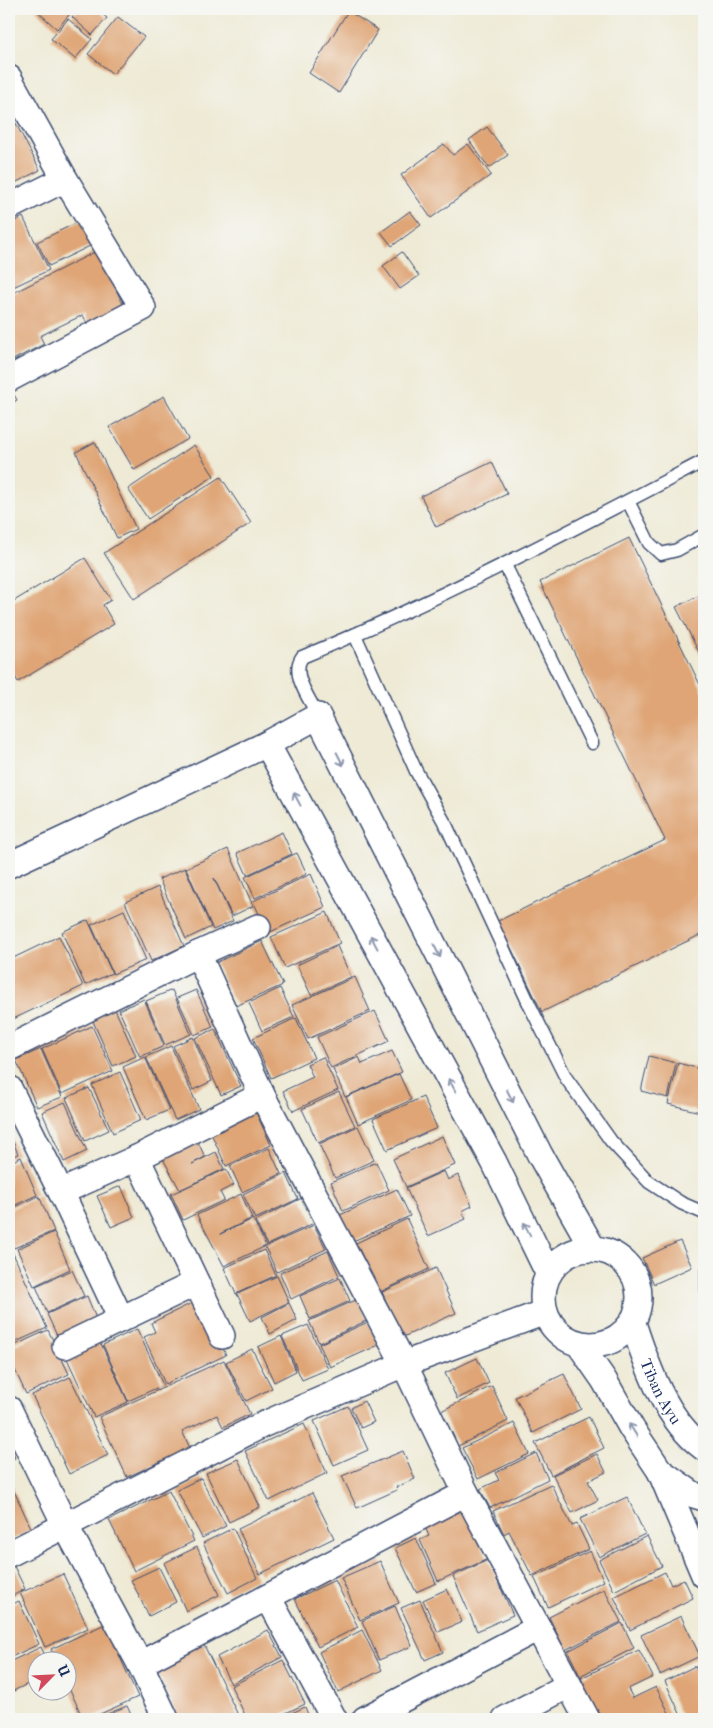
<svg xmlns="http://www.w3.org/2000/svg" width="713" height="1728" font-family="'IM FELL French Canon',serif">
<rect width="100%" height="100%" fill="#f6f6f2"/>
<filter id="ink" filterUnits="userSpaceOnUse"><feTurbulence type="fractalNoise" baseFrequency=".02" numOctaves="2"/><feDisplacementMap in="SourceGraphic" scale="10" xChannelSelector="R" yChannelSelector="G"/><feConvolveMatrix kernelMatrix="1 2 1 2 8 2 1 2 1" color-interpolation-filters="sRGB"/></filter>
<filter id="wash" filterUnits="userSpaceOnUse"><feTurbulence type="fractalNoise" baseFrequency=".0096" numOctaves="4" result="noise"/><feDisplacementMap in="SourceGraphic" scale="20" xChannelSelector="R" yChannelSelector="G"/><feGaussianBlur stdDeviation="1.12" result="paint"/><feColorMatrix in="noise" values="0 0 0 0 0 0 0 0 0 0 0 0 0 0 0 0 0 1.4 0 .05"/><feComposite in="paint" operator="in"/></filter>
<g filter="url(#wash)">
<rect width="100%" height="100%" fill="#eeead5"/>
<g id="blocks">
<g fill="#dfa576">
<polygon points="37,9 74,9 57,29 36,10"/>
<polygon points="78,9 96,9 107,18 92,35 72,17"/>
<polygon points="348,11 378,30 339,93 309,73"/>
<polygon points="118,17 144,37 113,74 88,54"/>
<polygon points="68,19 92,39 75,59 51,39"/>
<polygon points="9,110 40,170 9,186"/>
<polygon points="487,127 508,155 489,168 469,140"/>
<polygon points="444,144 453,155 468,144 491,175 431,218 401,175"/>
<polygon points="410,211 421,225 392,246 381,232"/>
<polygon points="23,217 49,270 9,289 9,224"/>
<polygon points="84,219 96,243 49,266 37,242"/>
<polygon points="97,251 124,306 87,324 83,315 64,324 40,336 44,344 9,362 9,295"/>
<polygon points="402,252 419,276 400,289 383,266"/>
<polygon points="9,386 17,400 9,405"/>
<polygon points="164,396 188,439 134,470 109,427"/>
<polygon points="95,442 136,529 117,538 76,452"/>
<polygon points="194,445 214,476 148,519 128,489"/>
<polygon points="492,462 507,494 436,527 421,496"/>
<polygon points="221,477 251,523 134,599 104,553"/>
<polygon points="629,538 704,693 704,933 542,1012 498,921 665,840 540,582"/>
<polygon points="85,558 111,600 103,605 114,624 18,682 9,666 9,604"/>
<polygon points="704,593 704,662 676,607"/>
<polygon points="282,832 292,854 247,875 237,853"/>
<polygon points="228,849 253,906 232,916 214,878 233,921 213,930 186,868"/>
<polygon points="297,853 307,874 255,898 245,877"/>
<polygon points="185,868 211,927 186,939 159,879"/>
<polygon points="311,874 325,907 268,933 253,901"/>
<polygon points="158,887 184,946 151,961 125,902"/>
<polygon points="124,910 146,960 113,974 91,925"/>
<polygon points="327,912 340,943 285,968 271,937"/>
<polygon points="88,920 112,973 85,985 62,932"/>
<polygon points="59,936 83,986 9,1021 9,960"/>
<polygon points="262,941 283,985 236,1006 215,963"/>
<polygon points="337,946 351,977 311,995 297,965"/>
<polygon points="355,977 370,1011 308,1039 292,1005"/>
<polygon points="280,988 294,1017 262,1031 249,1003"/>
<polygon points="172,990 191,1034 165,1045 146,1001"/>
<polygon points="196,990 213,1027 194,1035 177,998"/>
<polygon points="144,999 164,1046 140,1057 119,1010"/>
<polygon points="114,1007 136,1056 113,1066 91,1017"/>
<polygon points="375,1011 389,1041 331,1068 317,1037"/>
<polygon points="296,1018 314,1058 271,1078 253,1038"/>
<polygon points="92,1026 113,1071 62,1094 42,1049"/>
<polygon points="215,1029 241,1086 221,1095 195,1038"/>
<polygon points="193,1037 212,1081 193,1090 173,1046"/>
<polygon points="171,1046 199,1109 175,1120 146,1057"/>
<polygon points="41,1049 62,1097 37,1107 16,1060"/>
<polygon points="392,1051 402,1072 345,1097 333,1069 359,1057 362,1064"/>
<polygon points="649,1056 676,1063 668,1098 641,1091"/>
<polygon points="145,1057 169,1110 146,1120 123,1067"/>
<polygon points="323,1057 338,1090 293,1111 283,1091 313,1077 307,1064"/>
<polygon points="678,1063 704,1070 704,1113 668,1104"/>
<polygon points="120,1072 141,1120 113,1133 92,1085"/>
<polygon points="399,1074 411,1100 358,1124 346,1097"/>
<polygon points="89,1088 109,1130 85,1141 66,1098"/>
<polygon points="339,1092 355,1126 318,1143 302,1109"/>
<polygon points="423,1097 437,1128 387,1150 373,1119"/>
<polygon points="65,1102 87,1151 64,1162 42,1112"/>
<polygon points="254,1108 271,1145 226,1166 209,1129"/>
<polygon points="358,1126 374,1160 335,1178 319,1144"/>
<polygon points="9,1132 18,1154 9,1158"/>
<polygon points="442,1136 455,1165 406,1187 393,1159"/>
<polygon points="197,1140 205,1157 192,1164 216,1152 224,1169 180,1190 162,1157"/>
<polygon points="269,1148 281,1174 242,1192 230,1166"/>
<polygon points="21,1157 37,1195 9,1208 9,1163"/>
<polygon points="376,1162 389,1190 343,1211 331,1182"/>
<polygon points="226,1169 234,1185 220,1192 224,1200 183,1220 171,1194"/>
<polygon points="444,1171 448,1180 458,1175 472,1206 462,1211 466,1219 428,1236 406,1188"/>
<polygon points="286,1173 298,1199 255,1219 243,1194"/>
<polygon points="121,1186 134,1217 111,1227 97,1196"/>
<polygon points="397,1189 410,1216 353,1241 340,1215"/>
<polygon points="241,1194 252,1218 220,1234 253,1219 266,1246 224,1266 197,1215"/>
<polygon points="39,1196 54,1231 14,1248 9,1237 9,1210"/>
<polygon points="302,1198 314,1223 267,1245 255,1221"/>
<polygon points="407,1219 429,1269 380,1292 356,1243"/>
<polygon points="314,1225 326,1249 277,1272 265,1247"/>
<polygon points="54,1232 70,1269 34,1286 17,1249"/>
<polygon points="680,1241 692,1267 654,1284 642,1258"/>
<polygon points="11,1249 47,1328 9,1345 9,1250"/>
<polygon points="264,1250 276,1275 236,1294 224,1268"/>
<polygon points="328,1251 339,1276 291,1299 280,1273"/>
<polygon points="436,1268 456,1313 403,1337 382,1292"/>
<polygon points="72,1270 84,1296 47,1313 36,1286"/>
<polygon points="700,1270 704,1270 704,1382 701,1382"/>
<polygon points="277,1276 289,1302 250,1321 237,1294"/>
<polygon points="340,1278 350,1301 310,1319 300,1296"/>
<polygon points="87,1296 97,1321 58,1338 47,1314"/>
<polygon points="200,1299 226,1355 165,1384 144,1337 155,1332 151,1323"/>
<polygon points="358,1299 368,1320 319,1343 309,1321"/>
<polygon points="289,1303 297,1320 270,1334 262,1317"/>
<polygon points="368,1322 379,1345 330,1367 319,1344"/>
<polygon points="308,1325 328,1369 302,1380 282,1336"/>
<polygon points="137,1329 163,1385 128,1401 103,1345"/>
<polygon points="48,1330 69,1374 26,1394 9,1357 9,1348"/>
<polygon points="281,1336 296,1371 274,1382 258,1347"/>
<polygon points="98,1337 128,1402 94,1417 64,1352"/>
<polygon points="252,1349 272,1388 246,1401 226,1362"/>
<polygon points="477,1358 489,1383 457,1399 445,1373"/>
<polygon points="224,1360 250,1414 223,1427 217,1415 182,1431 190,1448 127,1477 99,1417"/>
<polygon points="564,1374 581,1409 533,1433 515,1397"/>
<polygon points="70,1377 108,1455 69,1474 32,1395"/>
<polygon points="492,1386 508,1421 458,1446 441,1411"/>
<polygon points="364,1401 374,1422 361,1428 351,1408"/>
<polygon points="348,1406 368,1450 334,1465 314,1421"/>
<polygon points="589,1417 604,1448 551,1475 535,1443"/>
<polygon points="514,1423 529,1454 478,1479 462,1448"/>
<polygon points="304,1424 327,1473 269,1501 245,1451"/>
<polygon points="9,1443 15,1458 9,1461"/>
<polygon points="403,1451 415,1479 396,1487 397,1490 357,1508 342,1476"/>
<polygon points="536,1453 548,1479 490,1508 480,1489 499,1480 495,1473"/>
<polygon points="597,1454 606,1472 588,1481 598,1500 572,1513 553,1475"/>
<polygon points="238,1459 260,1507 229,1522 206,1473"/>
<polygon points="201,1478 226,1526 202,1538 177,1490"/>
<polygon points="9,1480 32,1530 9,1541"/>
<polygon points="551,1484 572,1526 577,1524 589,1549 532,1576 509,1531 504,1534 493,1511"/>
<polygon points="169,1491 194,1541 134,1571 109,1520"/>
<polygon points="312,1493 334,1538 260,1574 238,1529"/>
<polygon points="627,1497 645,1534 599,1557 580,1519"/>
<polygon points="463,1504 488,1559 438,1581 420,1540 429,1536 423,1523"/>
<polygon points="233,1528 257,1578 228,1593 203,1543"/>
<polygon points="647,1536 662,1566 614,1591 599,1560"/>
<polygon points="416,1538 436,1583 416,1592 395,1548"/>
<polygon points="197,1547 219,1595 186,1611 164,1563"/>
<polygon points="590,1551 604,1581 548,1607 534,1577"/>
<polygon points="9,1556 25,1589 9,1598"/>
<polygon points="488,1560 513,1615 477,1631 453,1576"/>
<polygon points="380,1561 399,1603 360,1620 341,1578"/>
<polygon points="159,1567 176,1602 149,1616 131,1580"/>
<polygon points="665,1572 671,1585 684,1579 693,1598 630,1630 614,1597"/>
<polygon points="63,1574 88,1628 45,1647 20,1593"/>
<polygon points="335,1580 358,1627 318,1647 295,1599"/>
<polygon points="447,1589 462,1622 438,1632 423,1600"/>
<polygon points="604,1589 621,1622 565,1650 549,1617"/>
<polygon points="420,1600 443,1652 425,1660 401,1608"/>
<polygon points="19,1601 39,1644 9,1658 9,1606"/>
<polygon points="395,1606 412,1646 379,1660 362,1621"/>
<polygon points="681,1616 700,1656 660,1675 641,1635"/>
<polygon points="622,1623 634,1648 580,1676 568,1651"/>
<polygon points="105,1624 138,1697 89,1719 83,1719 68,1685 68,1660 56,1660 51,1649"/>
<polygon points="268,1630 282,1657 231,1684 217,1657"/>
<polygon points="362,1630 382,1670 338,1692 319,1652"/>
<polygon points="203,1643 240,1719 180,1719 154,1667"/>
<polygon points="41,1647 47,1660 38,1660 38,1679 9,1693 9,1662"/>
<polygon points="639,1650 653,1677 628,1689 633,1698 656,1687 672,1719 601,1719 581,1678"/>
<polygon points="283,1660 305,1704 273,1719 247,1719 231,1686"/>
<polygon points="695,1666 701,1677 704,1676 704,1719 691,1719 689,1715 682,1718 665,1681"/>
<polygon points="127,1706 133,1719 95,1719"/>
<polygon points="305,1707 310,1719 279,1719"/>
<polygon points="404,1711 408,1719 386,1719"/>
</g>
</g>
</g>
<g filter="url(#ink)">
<use href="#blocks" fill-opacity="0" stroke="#3b4b70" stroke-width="1"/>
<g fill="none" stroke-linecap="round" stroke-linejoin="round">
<defs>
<g id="lane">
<polyline points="628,501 649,543 661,554 677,550 704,535"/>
<polyline points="505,565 592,743"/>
<polyline points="355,635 416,771 447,827 532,1010 566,1078 611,1141 649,1182 681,1203 704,1213"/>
<path d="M318 716C310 699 290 674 302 657 440 600 572 530 704 461"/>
</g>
<g id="street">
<polyline points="9,78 65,179 143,308 9,379"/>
<polyline points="9,207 65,179"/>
<polyline points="267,744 494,1162 548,1273"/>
<polyline points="9,865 267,744 318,716 540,1155 592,1247"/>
<polyline points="198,954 262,1095 404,1364 466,1493 587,1719"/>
<polyline points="9,1048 198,954 258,927"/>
<polyline points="9,1088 61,1192 121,1319"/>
<polyline points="137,1158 222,1336"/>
<polyline points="61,1192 137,1158 262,1095"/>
<circle cx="591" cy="1297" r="48"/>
<path id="s1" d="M633 1323C647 1366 666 1421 704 1448"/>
<polyline points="579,1344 604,1380 632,1429 660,1471 704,1575"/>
<polyline points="65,1346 196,1283"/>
<polyline points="9,1409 65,1525 140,1664 466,1493"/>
<polyline points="660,1471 694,1495 704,1498"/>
<polyline points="9,1554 262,1425 404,1364 545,1312"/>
<polyline points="268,1597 334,1719"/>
<polyline points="140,1664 166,1719"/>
<polyline points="365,1719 538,1628"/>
<polyline points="505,1719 569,1685"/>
</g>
</defs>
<use href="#lane" stroke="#3b4b70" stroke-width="15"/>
<use href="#street" stroke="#3b4b70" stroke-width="28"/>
<use href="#lane" stroke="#fff" stroke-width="12"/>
<use href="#street" stroke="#fff" stroke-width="25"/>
</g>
<defs><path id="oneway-shaft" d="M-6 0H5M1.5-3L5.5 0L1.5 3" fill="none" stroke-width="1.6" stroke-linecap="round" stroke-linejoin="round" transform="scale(1.25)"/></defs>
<g stroke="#8d97ae">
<use href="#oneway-shaft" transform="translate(340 759) rotate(63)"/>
<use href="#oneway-shaft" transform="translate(297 799) rotate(-118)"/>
<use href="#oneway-shaft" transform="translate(374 942) rotate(-118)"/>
<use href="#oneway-shaft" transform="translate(437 951) rotate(63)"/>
<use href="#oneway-shaft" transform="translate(452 1085) rotate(-118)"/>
<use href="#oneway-shaft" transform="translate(510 1096) rotate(63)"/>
<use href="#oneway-shaft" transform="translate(527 1229) rotate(-116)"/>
<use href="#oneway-shaft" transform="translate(633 1430) rotate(-122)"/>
</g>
</g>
<g text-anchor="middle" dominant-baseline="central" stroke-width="5" stroke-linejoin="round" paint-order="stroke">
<g font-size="16" fill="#1b2f5e" stroke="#f6f6f2">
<text stroke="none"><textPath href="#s1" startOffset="74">Tiban Ayu</textPath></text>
</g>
</g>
<rect width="713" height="1728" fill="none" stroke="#f6f6f2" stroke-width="30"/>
<g transform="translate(52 1676) rotate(66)"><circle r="24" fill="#f6f6f2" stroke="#9ea6b7"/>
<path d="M0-4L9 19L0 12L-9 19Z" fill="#d1495b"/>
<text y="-8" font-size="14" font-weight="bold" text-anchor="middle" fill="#1b2f5e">U</text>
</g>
</svg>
